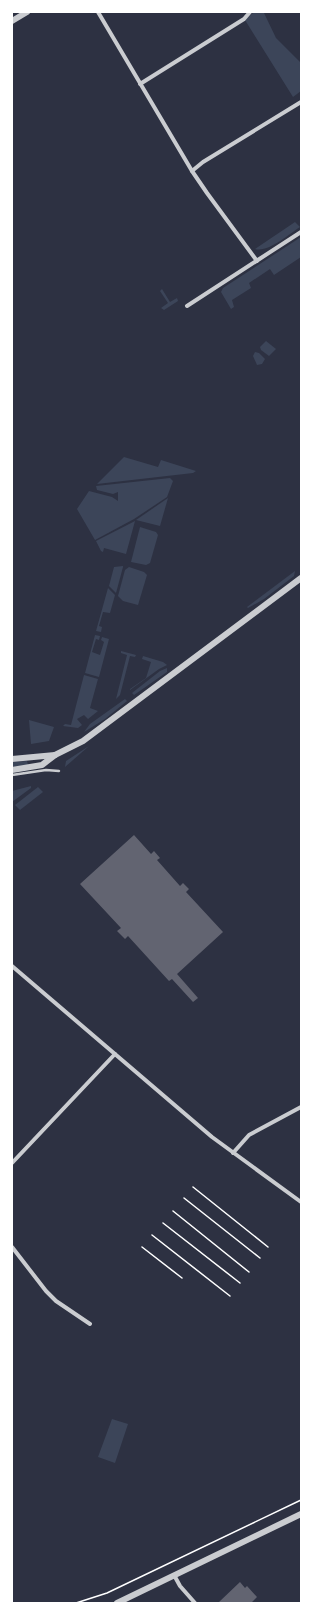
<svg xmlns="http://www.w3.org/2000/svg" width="313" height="1615" font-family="'Roboto Condensed',sans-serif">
<rect width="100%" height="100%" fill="#2d3142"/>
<g fill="#3c4559">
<polygon points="254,12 264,13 276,38 301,63 301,91 293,97 245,20"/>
<path d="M295 222 300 227C289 234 268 253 255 249Z"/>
<polygon points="301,237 301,257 274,275 270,269 249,283 251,288 232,300 234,307 231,309 221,292 223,288"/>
<polygon points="162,289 170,302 177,298 178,301 164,310 161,308 168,303 160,291"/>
<polygon points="266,341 276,349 269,356 261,350 260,347"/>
<polygon points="255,352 259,353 265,359 262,364 257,365 253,356"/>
<polygon points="124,457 158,467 161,460 196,471 193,473 97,484"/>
<polygon points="170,478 173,481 167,497 134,519 95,540 77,509 89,491 112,497 118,501 118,492 113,494 97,490 96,486"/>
<polygon points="168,498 160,526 136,520"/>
<polygon points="135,521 126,554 104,548 103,552 101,551 96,541"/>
<polygon points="140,527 156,532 158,535 150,563 146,565 131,562"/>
<polygon points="123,566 123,567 116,593 109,586 114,567"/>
<polygon points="129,567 144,572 147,575 138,605 123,601 118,596 125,570"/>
<polygon points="295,571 294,576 264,599 248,608 247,607"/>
<polygon points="108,588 115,595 110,613 103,612 99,626 102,627 101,632 96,631"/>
<polygon points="95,635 100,636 99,640 96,639 92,652 100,655 104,642 101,640 102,637 109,639 99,677 85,673"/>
<polygon points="121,651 136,655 135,657 130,656 120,695 116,699 127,655 121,653"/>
<polygon points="143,656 163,662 167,665 159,669 130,690 130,689 146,678 151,662 142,659"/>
<polygon points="167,668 167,672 134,695 132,693 160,671"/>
<polygon points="84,675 98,679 90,708 98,711 88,719 84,715 77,719 82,725 78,728 63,726 65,724 71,725"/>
<polygon points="125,699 127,701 105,719 84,732 90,724"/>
<polygon points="29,720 54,727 49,741 31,744"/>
<polygon points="89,746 65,767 66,761"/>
<polygon points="27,761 28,765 12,767 12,762"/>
<polygon points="31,786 31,788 12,802 12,791"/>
<polygon points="38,787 43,792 20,810 15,805"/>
<polygon points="112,1419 128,1424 115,1463 98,1457"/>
</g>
<g fill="#626471">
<polygon points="134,835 151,854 154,851 160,858 157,860 180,886 183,883 189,889 186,892 223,932 177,974 198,998 193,1002 172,979 169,981 128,936 125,939 117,931 121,928 80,884"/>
<polygon points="240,1582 245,1588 247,1586 257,1597 251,1603 220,1603 219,1602"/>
</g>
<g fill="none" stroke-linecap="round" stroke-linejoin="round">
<g stroke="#fff" stroke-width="1.5">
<polyline points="193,1187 268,1247"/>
<polyline points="184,1198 260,1258"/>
<polyline points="173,1211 249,1272"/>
<polyline points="163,1223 240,1283"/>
<polyline points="152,1235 230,1296"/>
<polyline points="142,1247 182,1278"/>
<polyline points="76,1603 107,1593 301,1500"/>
</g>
<polyline stroke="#caccd0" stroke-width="2.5" points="12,775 46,770 59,771"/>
<g stroke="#caccd0" stroke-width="4">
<polyline points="98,12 192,171 207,193 257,261"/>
<polyline points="140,84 244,19 250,12"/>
<polyline points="192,171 203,162 301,102"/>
<polyline points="187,306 301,232"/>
<polyline points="12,966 212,1137 301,1202"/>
<polyline points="233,1153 249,1135 301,1107"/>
<polyline points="12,1163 115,1054"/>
<polyline points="12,1247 46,1291 56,1301 90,1324"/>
<polyline points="174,1575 180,1586 195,1603"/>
</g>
<g stroke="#caccd0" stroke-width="6">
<polyline points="12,21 27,12"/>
<polyline points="12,759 55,755"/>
<polyline points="12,770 42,765 55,755 83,741 301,578"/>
<polyline points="117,1603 301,1514"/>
</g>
</g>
<rect width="313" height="1615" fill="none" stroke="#ffffff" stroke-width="26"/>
</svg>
